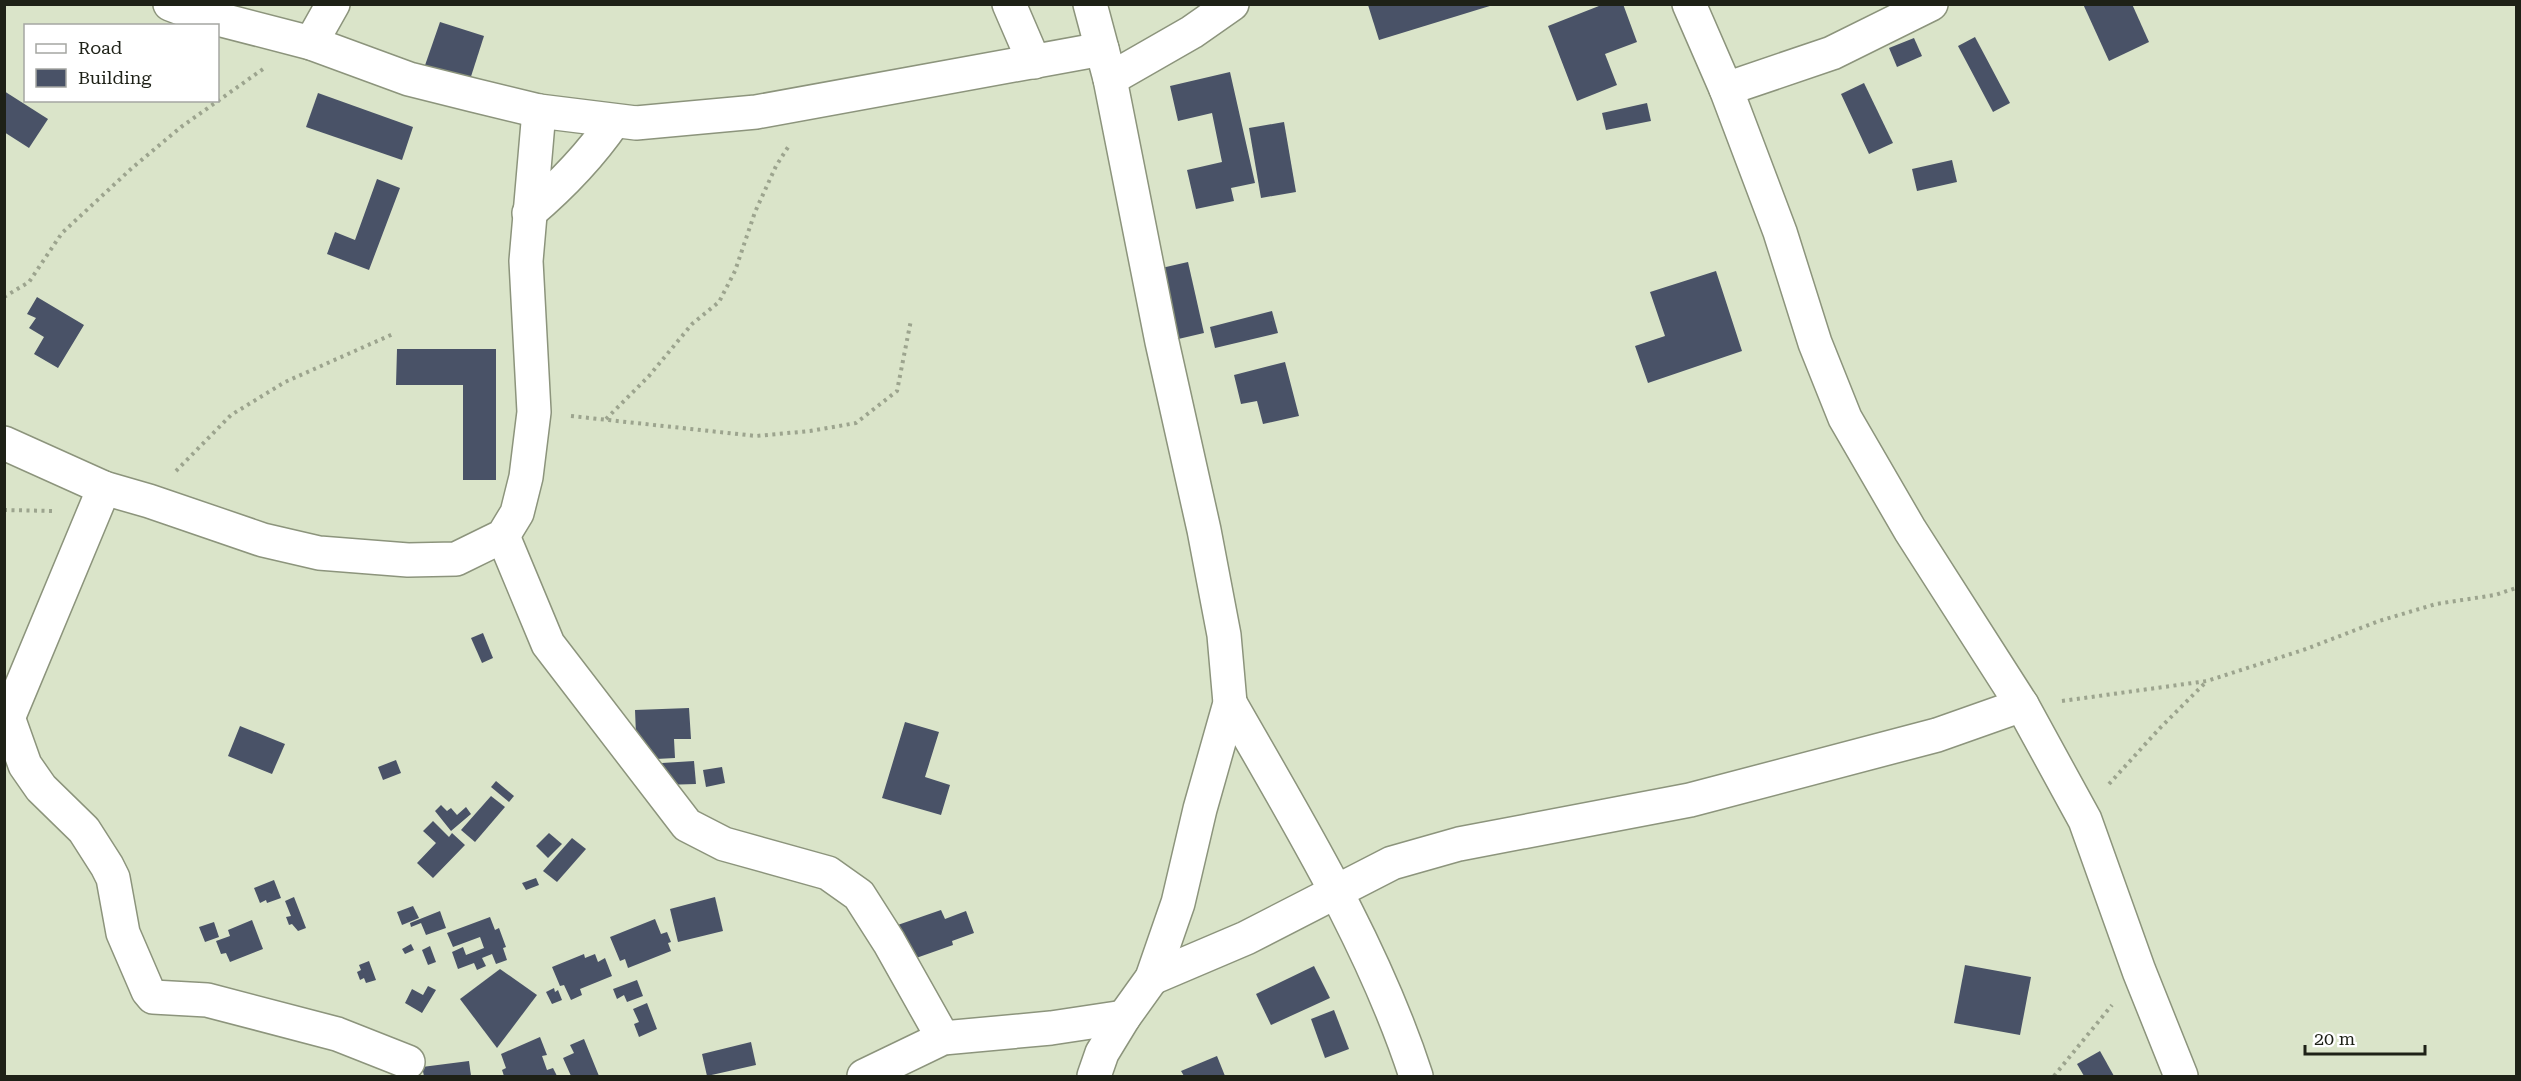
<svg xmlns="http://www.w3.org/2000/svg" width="2521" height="1081" font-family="'Roboto Serif',serif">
<rect width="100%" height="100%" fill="#dae4c9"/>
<g fill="#495267">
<polygon points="1370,4 1493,4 1493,5 1379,40 1368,5"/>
<polygon points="1604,4 1623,4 1637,42 1605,54 1617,85 1577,101 1548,26"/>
<polygon points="2083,4 2132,4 2149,42 2109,61"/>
<polygon points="440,22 484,36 467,89 422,74"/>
<polygon points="1975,37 2010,103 1993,112 1958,46"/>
<polygon points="1914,38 1922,56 1897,67 1889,48"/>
<polygon points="1230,72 1255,183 1231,188 1234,201 1196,209 1187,170 1222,162 1212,113 1178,121 1170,86"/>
<polygon points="1864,83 1893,143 1869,154 1841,94"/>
<polygon points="4,91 48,119 29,148 4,132"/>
<polygon points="318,93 413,127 402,160 306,127"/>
<polygon points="1647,103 1651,121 1606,130 1602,113"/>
<polygon points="1284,122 1296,192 1261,198 1249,128"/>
<polygon points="1952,160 1957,182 1917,191 1912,169"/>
<polygon points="377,179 400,188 369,270 327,254 335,232 355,240"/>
<polygon points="1188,262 1204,333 1174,340 1157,269"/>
<polygon points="1716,271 1742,351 1648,383 1635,346 1665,336 1650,292"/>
<polygon points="37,297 84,325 58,368 34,354 44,337 29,328 36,318 27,314"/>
<polygon points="1272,311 1278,333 1215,348 1210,327"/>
<polygon points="397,349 496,349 496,480 463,480 463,385 396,385"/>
<polygon points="1285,362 1299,416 1263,424 1257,401 1241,404 1234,375"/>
<polygon points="483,633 493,658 482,663 471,638"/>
<polygon points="689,708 691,739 674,739 675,758 637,760 635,710"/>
<polygon points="905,722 939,732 925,777 950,785 941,815 882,798"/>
<polygon points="240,726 285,744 272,774 228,756"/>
<polygon points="396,760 401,773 383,780 378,767"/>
<polygon points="694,761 696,784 663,785 662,763"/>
<polygon points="722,767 725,783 706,787 703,770"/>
<polygon points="496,781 514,796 509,802 491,787"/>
<polygon points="491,796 505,807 475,842 461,830"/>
<polygon points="441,805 447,811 451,808 457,815 466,807 471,814 451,831 435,811"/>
<polygon points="433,821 449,837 452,833 465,845 433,878 417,863 436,843 423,831"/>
<polygon points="549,833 562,844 548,858 536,846"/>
<polygon points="572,838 586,849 557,882 543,871"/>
<polygon points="536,878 539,885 526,890 522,883"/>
<polygon points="274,880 281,898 267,903 266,900 260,903 254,888"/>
<polygon points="294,897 306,928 298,931 292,924 289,925 286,917 291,916 285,901"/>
<polygon points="715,897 723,931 678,942 670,909"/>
<polygon points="413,906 419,918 402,925 397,912"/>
<polygon points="941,910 945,919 966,911 974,933 952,941 953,945 902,963 889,928"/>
<polygon points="440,911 446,928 426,935 421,923 411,927 410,923"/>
<polygon points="490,917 495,930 499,928 506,947 503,948 507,960 496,964 492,954 482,958 486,966 477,970 474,963 458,969 452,952 463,947 466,955 484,948 480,937 453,947 447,933"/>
<polygon points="655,919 661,934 667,932 671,942 668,943 671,951 628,968 625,959 620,961 610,937"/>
<polygon points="252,920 263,949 230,962 226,953 221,954 216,941 230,936 228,930"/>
<polygon points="214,922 219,937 205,942 199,927"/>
<polygon points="411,944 414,950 405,954 402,949"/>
<polygon points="430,946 436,962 428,965 422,950"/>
<polygon points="584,954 585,958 595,954 598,962 605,958 612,976 580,989 582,995 571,1000 564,985 560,986 552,967"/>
<polygon points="369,961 376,980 366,983 364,978 360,980 357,972 361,970 359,965"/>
<polygon points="1965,965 2031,977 2020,1035 1954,1023"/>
<polygon points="1314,966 1330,998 1271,1025 1256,994"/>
<polygon points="500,969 537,995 497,1048 460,999"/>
<polygon points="637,980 643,996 627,1002 624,995 617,999 613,989"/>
<polygon points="428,986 436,990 422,1013 405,1003 412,989 423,995"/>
<polygon points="554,988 555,992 558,990 562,1000 552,1004 546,992"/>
<polygon points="647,1003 657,1029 639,1037 634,1024 639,1022 633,1009"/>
<polygon points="1334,1010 1349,1049 1325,1058 1311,1019"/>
<polygon points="540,1037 547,1055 542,1056 547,1070 553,1068 557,1076 504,1076 502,1070 506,1068 501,1054"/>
<polygon points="584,1039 599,1076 571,1076 563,1058 574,1053 570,1045"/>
<polygon points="751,1042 756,1065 707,1076 702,1054"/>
<polygon points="2100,1051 2114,1076 2084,1076 2077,1064"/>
<polygon points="1217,1056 1225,1076 1184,1076 1181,1071"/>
<polygon points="469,1061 471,1076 424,1076 422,1067"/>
</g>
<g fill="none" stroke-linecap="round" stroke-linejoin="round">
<defs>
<g id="street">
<polyline points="170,4 191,12 311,43 409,79 473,95 539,111 636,123 756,112 1102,49"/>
<polyline points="1009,4 1034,62"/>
<polyline points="1090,4 1110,79 1162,342 1204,530 1224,635 1230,703 1200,809 1178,903 1152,978 1124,1017 1102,1053 1094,1076"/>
<polyline points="1689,4 1726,89 1780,232 1815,343 1845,418 1910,530 2022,705 2085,820 2139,971 2181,1076"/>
<polyline points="311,43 333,4"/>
<polyline points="1110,79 1192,32 1232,4"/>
<polyline points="1726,89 1832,53 1931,4"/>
<path d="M529 213C562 185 590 156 614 121"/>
<polyline points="4,443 104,488 149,501 263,540 319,553 408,560 456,559 503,536 517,513 526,477 534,412 526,261 539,111"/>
<polyline points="503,536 548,644 687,825 724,844 828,873 859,895 889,942 943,1038"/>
<path d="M1230 703C1299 824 1373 944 1416 1076"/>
<polyline points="9,720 25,765 41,788 84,830 107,866 113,878 123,933 148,991 153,997 207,1000 337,1034 408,1062"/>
<polyline points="4,728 104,488"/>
<polyline points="1152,978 1246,938 1392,863 1459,844 1690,800 1937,735 2022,705"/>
<polyline points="864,1076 943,1038 1051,1028 1124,1017"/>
</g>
</defs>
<use href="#street" stroke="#8c947c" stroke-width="36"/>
<g stroke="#9ca48e" stroke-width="4" stroke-dasharray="3 4.5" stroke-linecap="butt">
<polyline points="4,297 29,282 62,233 132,168 181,127 263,69"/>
<polyline points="571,416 756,436 810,431 856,423 897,391 911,320"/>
<polyline points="606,419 649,376 692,324 719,302 735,271 755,212 776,166 790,144"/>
<polyline points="176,471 231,415 285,382 393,334"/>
<polyline points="4,510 55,511"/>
<polyline points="2062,701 2207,681 2306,649 2379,621 2436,604 2495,595 2516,588"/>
<polyline points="2109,784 2160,728 2207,681"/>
<polyline points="2054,1076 2112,1005"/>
</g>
<use href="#street" stroke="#fff" stroke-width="33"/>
</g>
<rect width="2521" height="1081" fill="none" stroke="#1e2117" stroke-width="12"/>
<rect x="24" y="24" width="195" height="78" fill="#ffffff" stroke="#a5a6a2" stroke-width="1.5"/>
<rect x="36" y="44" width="30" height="9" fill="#ffffff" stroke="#a5a6a2" stroke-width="1.5"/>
<text x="78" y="54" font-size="18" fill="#1e2117">Road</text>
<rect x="36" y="69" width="30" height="18" fill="#495267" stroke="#a5a6a2" stroke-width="1.5"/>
<text x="78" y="84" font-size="18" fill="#1e2117">Building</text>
<path d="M2305 1045v9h120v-9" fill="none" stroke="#1e2117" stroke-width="3"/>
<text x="2314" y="1045" font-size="18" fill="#1e2117" stroke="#ffffff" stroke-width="4.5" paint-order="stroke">20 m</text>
</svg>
